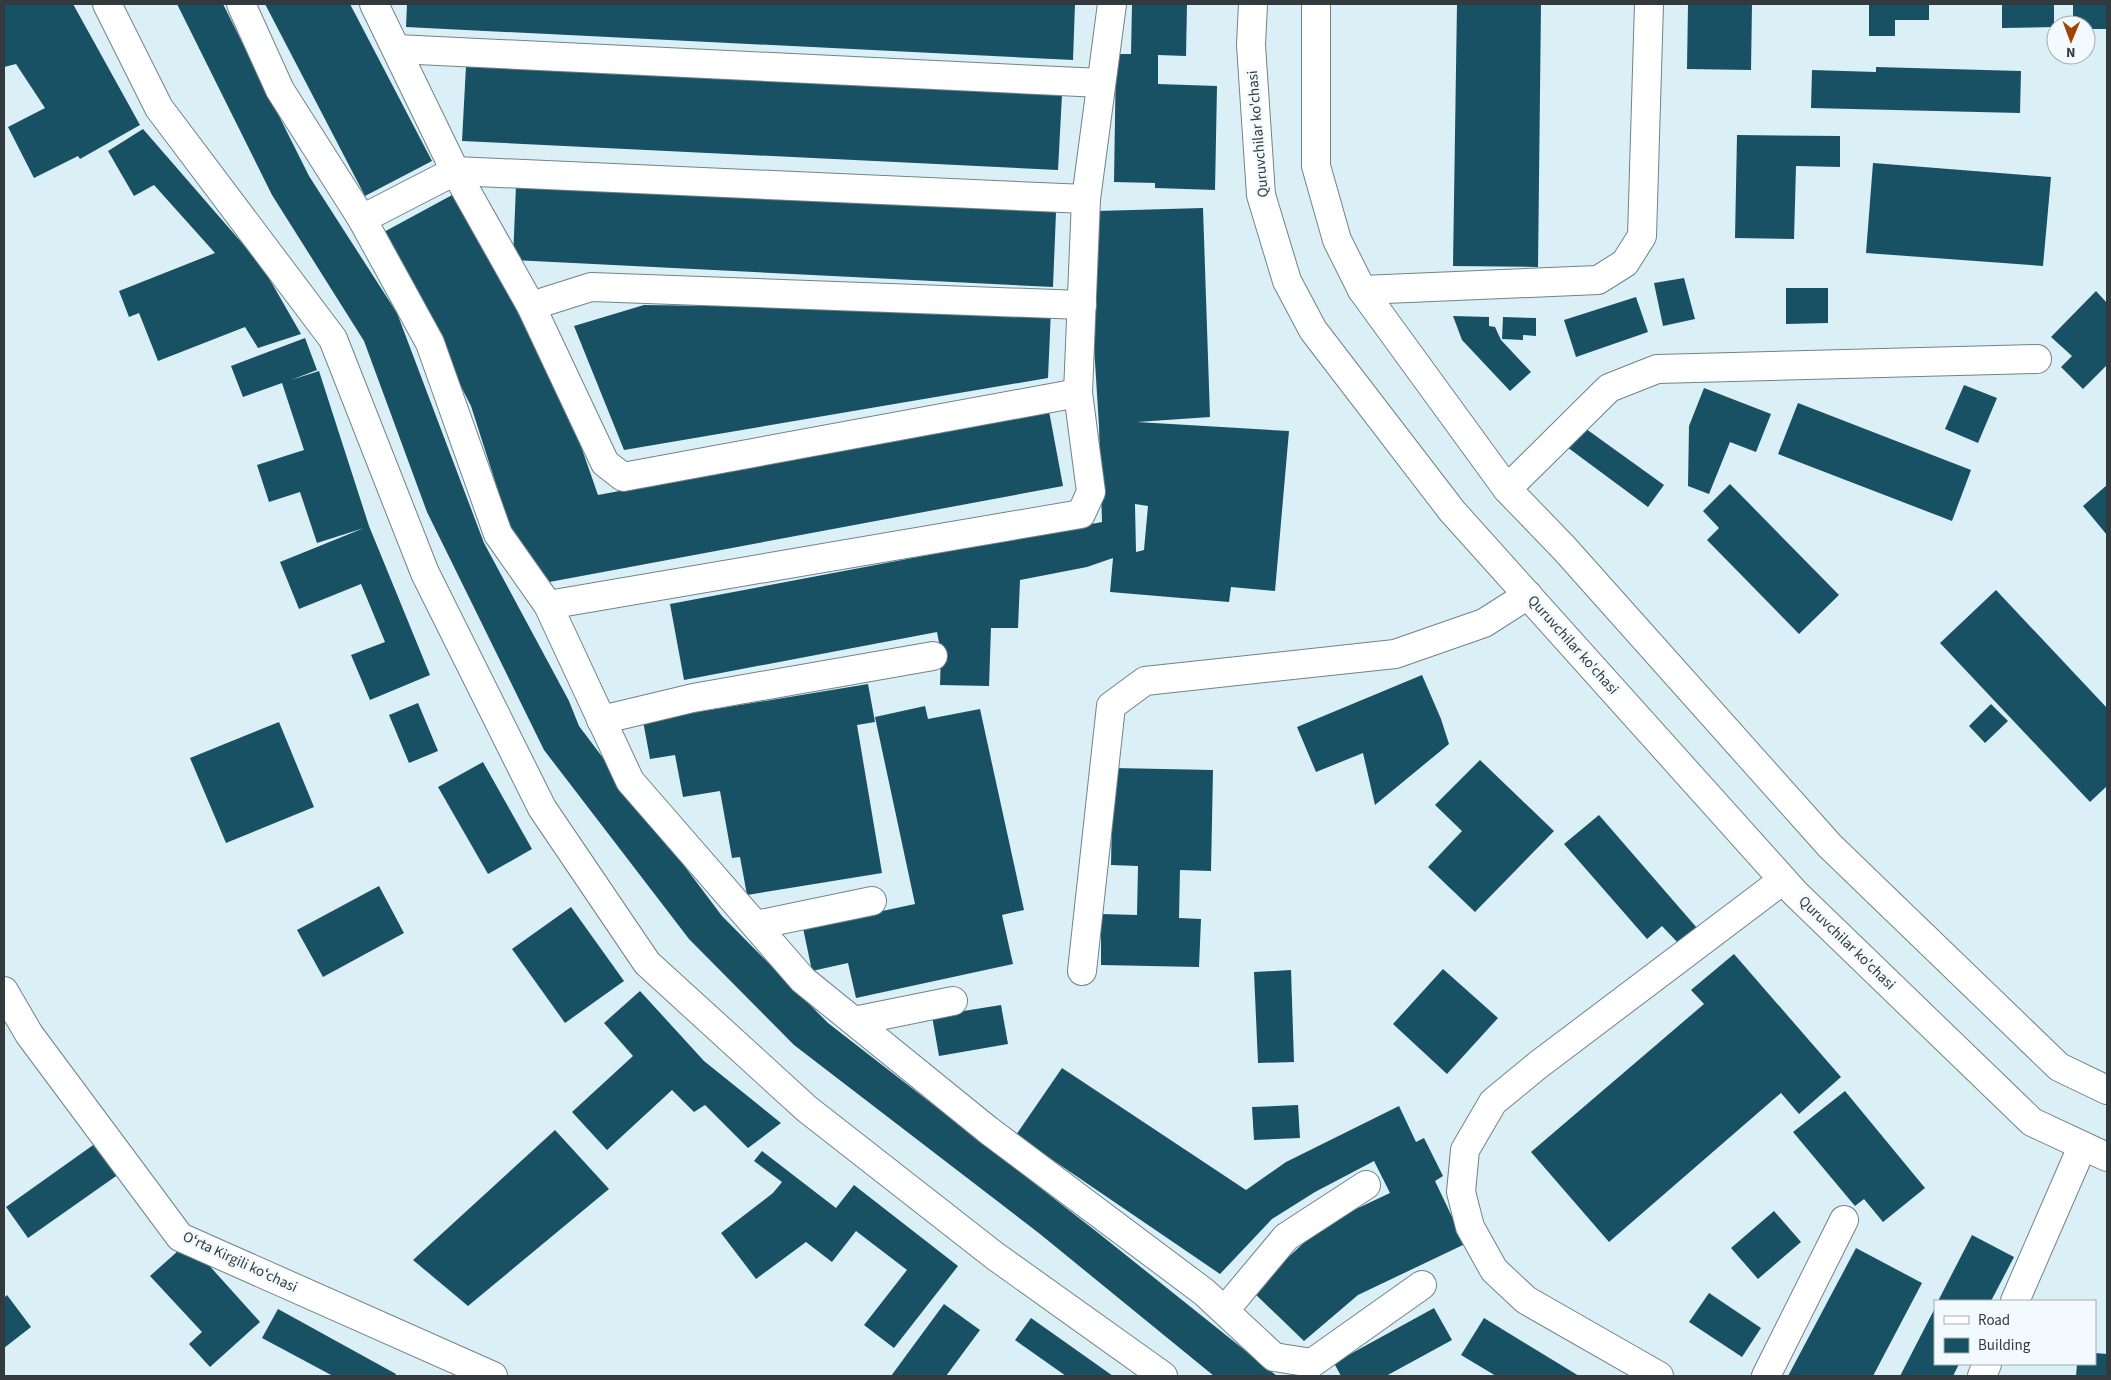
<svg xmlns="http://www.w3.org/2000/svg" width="2111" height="1380" font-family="'Source Sans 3',sans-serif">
<rect width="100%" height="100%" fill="#dbeff7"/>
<g fill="#195164" fill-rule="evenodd">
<polygon points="4,4 73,4 140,125 80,159 78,156 34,178 8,127 45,108 16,64 4,67"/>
<polygon points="177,4 223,4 309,176 397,313 484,543 569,701 579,726 722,916 828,1023 1097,1232 1277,1376 1214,1376 1040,1234 794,1045 689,939 544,750 427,512 364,341 272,195"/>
<polygon points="265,4 350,4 432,161 365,196"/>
<polygon points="407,4 1075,4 1073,60 406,27"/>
<polygon points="1132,4 1187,4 1186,56 1158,55 1158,84 1217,86 1215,190 1155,188 1155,183 1114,182 1116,54 1131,54"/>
<polygon points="1457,4 1541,4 1538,267 1453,266"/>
<polygon points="1688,4 1752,4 1751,70 1687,69"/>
<polygon points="1869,4 1929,4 1929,20 1895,20 1895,36 1869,36"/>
<polygon points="2002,4 2054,4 2054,27 2002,28"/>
<polygon points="2073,4 2107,4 2107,29 2086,29 2086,25 2073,25"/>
<polygon points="466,66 1062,95 1058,170 462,141"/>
<polygon points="1876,67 2021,71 2020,113 1811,108 1812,70 1876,72"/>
<polygon points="143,129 262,266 301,334 258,348 245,327 158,361 139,313 129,317 119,291 215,253 154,185 134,196 108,151"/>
<polygon points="1737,135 1840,136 1840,167 1796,166 1794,239 1735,238"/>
<polygon points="1873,163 2051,177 2043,266 1866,253"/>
<polygon points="516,185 1056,212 1053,287 513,260"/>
<polygon points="454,194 554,369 598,495 1049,411 1063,486 544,583 511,531 471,406 382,233"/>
<path d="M1203 208 1210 417 1137 422 1289 431 1275 591 1231 587 1229 602 1110 592 1113 558 1087 567 1020 580 1018 628H991L989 686 940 685 941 653 937 632 684 680 670 604 1102 522 1099 426 1093 330 1097 211ZM1135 504 1148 506 1144 550 1136 552Z"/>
<polygon points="1684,278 1695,319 1663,326 1654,283"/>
<polygon points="1786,288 1828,288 1828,323 1786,324"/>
<polygon points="2096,291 2107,303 2107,365 2083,389 2061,367 2072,356 2051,337"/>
<polygon points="1636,297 1648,332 1576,357 1564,320"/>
<polygon points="644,305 1051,310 1048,378 624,450 574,326"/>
<polygon points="1453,316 1489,317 1489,326 1495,327 1501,340 1531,372 1510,391 1462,340"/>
<polygon points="1503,317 1536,318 1536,336 1523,335 1523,340 1502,339"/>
<polygon points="305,338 317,370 291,380 319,371 369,526 430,675 370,700 351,655 385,642 361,584 299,609 280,562 364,528 317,543 300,492 269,502 257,465 304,450 282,383 243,397 231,366"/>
<polygon points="1964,385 1997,398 1978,443 1945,429"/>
<polygon points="1704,388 1771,414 1756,452 1730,442 1709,494 1688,486 1689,426"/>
<polygon points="1798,403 1971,470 1952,521 1778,454"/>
<polygon points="1582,426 1664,485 1648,507 1567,447"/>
<polygon points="1730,484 1839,595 1799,634 1707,540 1719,528 1703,511"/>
<polygon points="2107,485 2107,535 2083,506"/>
<polygon points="1996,590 2107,708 2107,786 2090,802 1940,643"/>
<polygon points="1422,675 1441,719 1449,744 1375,805 1363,753 1316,772 1297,727"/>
<polygon points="868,684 875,722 857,725 882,873 747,895 740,857 732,858 720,791 683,797 675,755 650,759 643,721"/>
<polygon points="418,703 438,751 409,763 389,715"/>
<polygon points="1991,704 2008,721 1985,743 1969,726"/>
<polygon points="925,706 928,719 980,709 1024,910 1002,915 1013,964 856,998 848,963 812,971 803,928 915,904 875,717"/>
<polygon points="279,722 314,807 226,843 190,758"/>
<polygon points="1480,760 1554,831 1475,912 1428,867 1462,831 1435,805"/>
<polygon points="483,762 532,849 488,874 438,787"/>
<polygon points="1113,768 1213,770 1211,871 1180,870 1179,918 1201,919 1199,967 1101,965 1101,914 1137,915 1138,866 1111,865"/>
<polygon points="1599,815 1697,928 1679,944 1662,926 1647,939 1564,844"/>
<polygon points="379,886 404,933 323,977 297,930"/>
<polygon points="571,907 624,981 565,1023 512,949"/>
<polygon points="1734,954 1841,1077 1799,1114 1781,1093 1609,1242 1531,1152 1704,1004 1691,990"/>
<polygon points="1443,969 1498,1018 1447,1074 1393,1024"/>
<polygon points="1291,970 1294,1062 1258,1063 1254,972"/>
<polygon points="640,991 704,1061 781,1123 748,1148 705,1105 694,1112 672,1090 607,1150 572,1112 633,1056 604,1023"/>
<polygon points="1001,1005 1008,1044 939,1056 932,1016"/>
<polygon points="1062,1068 1246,1190 1286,1162 1399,1106 1416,1142 1424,1138 1443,1176 1435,1181 1465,1244 1358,1295 1304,1341 1252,1291 1324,1224 1390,1193 1374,1161 1315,1192 1272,1219 1220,1274 1016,1135"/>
<polygon points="1845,1091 1925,1188 1883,1222 1864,1199 1855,1206 1793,1132"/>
<polygon points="1298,1105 1300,1138 1254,1140 1252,1107"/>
<polygon points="555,1130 609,1189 468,1306 413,1260"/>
<polygon points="96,1143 119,1174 28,1238 6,1207"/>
<polygon points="762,1151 836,1208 854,1185 958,1266 894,1348 864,1325 907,1270 856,1231 832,1262 806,1242 756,1279 721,1233 773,1193 782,1182 754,1161"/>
<polygon points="1774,1211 1801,1242 1758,1279 1731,1248"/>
<polygon points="1972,1235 2014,1257 1991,1301 1938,1301"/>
<polygon points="188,1242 260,1322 210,1367 189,1344 202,1332 150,1276"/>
<polygon points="1856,1248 1922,1283 1873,1376 1788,1376"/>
<polygon points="1709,1293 1761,1328 1742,1357 1689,1322"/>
<polygon points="7,1295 31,1327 4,1348 4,1298"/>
<polygon points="944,1304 980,1330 946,1376 891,1376"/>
<polygon points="1434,1308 1452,1340 1386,1376 1341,1376 1334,1363"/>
<polygon points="1935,1308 1935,1364 1959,1364 1953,1376 1900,1376"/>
<polygon points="278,1309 396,1374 395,1376 333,1376 262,1338"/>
<polygon points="1031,1318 1113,1376 1066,1376 1015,1340"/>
<polygon points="1484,1318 1579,1376 1496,1376 1461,1355"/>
<polygon points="2095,1353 2107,1354 2107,1376 2076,1376 2077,1364 2095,1364"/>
</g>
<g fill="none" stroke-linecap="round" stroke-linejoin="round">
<defs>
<g id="minor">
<polyline points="107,4 159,108 333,339 425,573 542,808 647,963 807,1109 995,1256 1163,1376"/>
<polyline points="241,4 280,90 362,219 430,343 498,534 548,605 630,781 803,980 988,1130 1204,1292 1274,1357 1312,1363 1422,1285"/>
<polyline points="374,4 455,171 531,306"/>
<polyline points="397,49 1101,83"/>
<polyline points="362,219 455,171 1086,199"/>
<polyline points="1362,290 1598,280 1625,263 1642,236 1649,4"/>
<polyline points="1078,393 623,477 605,463 531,306 591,287 1082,305"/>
<polyline points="1507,489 1609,388 1657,369 2037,359"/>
<polyline points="548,605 1081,514 1091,492 1078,393 1086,199 1112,4"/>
<polyline points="601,720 693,698 933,656"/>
<polyline points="756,925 872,901"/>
<polyline points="1082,971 1111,706 1145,681 1395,654 1484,623 1528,595"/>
<polyline points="4,991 29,1034 180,1237 493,1376"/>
<polyline points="854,1021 953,1001"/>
<polyline points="2015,1301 2082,1147"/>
<polyline points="1225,1310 1286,1237 1366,1185"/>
<polyline points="1659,1376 1526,1300 1494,1270 1470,1227 1461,1192 1465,1150 1493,1102 1538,1065 1783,880"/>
<polyline points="1766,1376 1844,1220"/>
<polyline points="1982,1376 1987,1364"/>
</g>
<g id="major">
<polyline points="1253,4 1251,45 1261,195 1287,281 1313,330 1452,511 1796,894 2032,1122 2107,1157"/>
<polyline points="1316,4 1316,166 1337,240 1362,290 1507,489 1564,548 1830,846 2059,1067 2107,1090"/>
</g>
</defs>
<use href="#minor" stroke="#71838a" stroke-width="30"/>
<use href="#major" stroke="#71838a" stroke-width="30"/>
<use href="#minor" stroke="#fff" stroke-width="28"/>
<use href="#major" stroke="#fff" stroke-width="28"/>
</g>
<g text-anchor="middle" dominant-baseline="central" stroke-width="5" stroke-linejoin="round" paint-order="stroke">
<g font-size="15" fill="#323a3d" stroke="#f2fafd">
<text transform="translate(1258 134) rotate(-95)">Quruvchilar ko'chasi</text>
<text transform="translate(1573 645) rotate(48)">Quruvchilar ko'chasi</text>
<text transform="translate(1847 943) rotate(44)">Quruvchilar ko'chasi</text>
<text transform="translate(240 1262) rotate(25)">Oʻrta Kirgili koʻchasi</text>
</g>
</g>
<rect width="2111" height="1380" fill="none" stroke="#323a3d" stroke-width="10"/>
<rect x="1934" y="1300" width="162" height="65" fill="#f2fafd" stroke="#a5adb0"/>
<rect x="1944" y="1316" width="25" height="8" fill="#ffffff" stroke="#a5adb0"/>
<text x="1978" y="1325" font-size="15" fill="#323a3d">Road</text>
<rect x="1944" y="1338" width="25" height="15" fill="#195164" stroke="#a5adb0"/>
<text x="1978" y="1350" font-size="15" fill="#323a3d">Building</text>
<g transform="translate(2071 40) rotate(181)"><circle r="24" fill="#f2fafd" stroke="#a5adb0"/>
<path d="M0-4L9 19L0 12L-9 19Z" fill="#a44203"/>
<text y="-8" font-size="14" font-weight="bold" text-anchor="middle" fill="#323a3d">N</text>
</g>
</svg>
